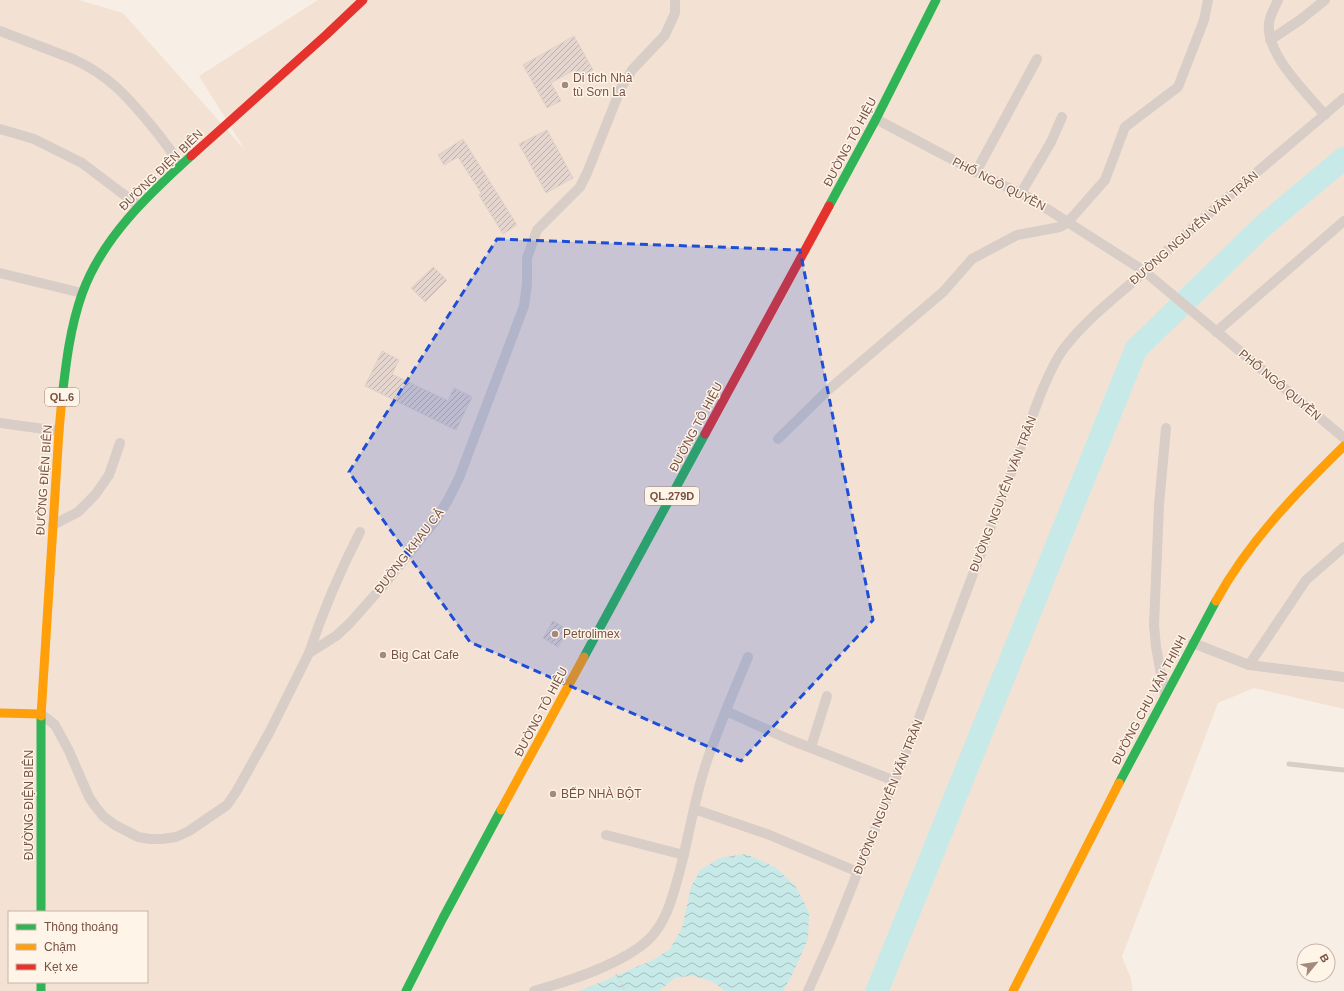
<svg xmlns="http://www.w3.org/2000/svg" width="1344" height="991" font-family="Helvetica,sans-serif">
<defs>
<pattern id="water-waves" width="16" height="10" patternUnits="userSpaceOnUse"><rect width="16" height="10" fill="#c7e9e8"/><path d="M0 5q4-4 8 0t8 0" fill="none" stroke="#a6bfbe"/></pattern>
<pattern id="building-hatch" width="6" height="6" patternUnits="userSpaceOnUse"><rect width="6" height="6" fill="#e4d6ce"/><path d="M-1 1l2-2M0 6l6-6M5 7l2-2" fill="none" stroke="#beb0a9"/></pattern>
</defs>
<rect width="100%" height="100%" fill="#f7efe6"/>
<path fill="#f3e2d4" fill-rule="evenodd" d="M0 0H79L123 13 245 150 199 76 318 0H1344V709L1254 688 1218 703 1122 957 1131 978 1133 991H0ZM9 912H147V982H9Z"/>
<polygon fill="url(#water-waves)" points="746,854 775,867 796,887 809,912 808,939 792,975 783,991 725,991 713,982 694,976 676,977 659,991 580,991 653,960 670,949 682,928 691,887 700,870 720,858"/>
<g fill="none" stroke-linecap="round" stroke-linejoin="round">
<polyline stroke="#c7e9e8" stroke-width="23" points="877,991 1136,349 1263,226 1344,158"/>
</g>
<g fill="url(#building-hatch)" stroke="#e0d1c8">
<polygon points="574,36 593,70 579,78 574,70 551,83 561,101 547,108 523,65"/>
<polygon points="547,130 573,178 546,193 519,144"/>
<polygon points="463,139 517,225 503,234 479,195 481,193 458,157 444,165 438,155"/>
<polygon points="433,267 447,280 425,302 411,288"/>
<polygon points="382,351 399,360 392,374 448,401 454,388 472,397 456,430 365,386"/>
<polygon points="553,621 568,630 558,647 543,638"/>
</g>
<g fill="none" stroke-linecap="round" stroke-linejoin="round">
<polyline stroke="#dacfca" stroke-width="2.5" stroke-dasharray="1 3" stroke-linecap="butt" points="616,974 625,991"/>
<polyline stroke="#d8cdc7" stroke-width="5" points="1289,764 1344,770"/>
<g stroke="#d8cdc7" stroke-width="10">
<path d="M1278 0C1275 7 1270 15 1269 23 1265 54 1306 92 1325 115"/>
<path d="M0 31 73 59C108 75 126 95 150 124 161 137 172 151 180 166"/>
<polyline points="1270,40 1300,20 1325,0"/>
<polyline points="876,119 976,172 1030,198 1144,271 1344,438"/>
<polyline points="0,129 34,139 82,163 139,206"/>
<polyline points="976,172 1037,59"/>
<polyline points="1021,193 1051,142 1062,117"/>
<polyline points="0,273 82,293"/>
<polyline points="1216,332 1344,221"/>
<polyline points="0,423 59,431"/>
<polyline points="778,439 827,391 943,292 972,259 1017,235 1060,227 1068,222 1105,180 1125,127 1178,87 1204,20 1208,0"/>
<polyline points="53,525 78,512 95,495 109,475 120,443"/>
<polyline points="1193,643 1249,665 1344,677"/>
<path d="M309 653C323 611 340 571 360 532"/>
<polyline points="1249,665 1306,580 1344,547"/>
<polyline points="1165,695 1156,647 1154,625 1159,505 1166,428"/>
<polyline points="726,711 788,739 895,781"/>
<polyline points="41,714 55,725 69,751 89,797 95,806 103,816 115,825 138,837 150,839 162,839 176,837 189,831 227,805 236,792 269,733 309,653 336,636 349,624 381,588 435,521 448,500 459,478 524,306 527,284 527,258 537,230 580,187 587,173 621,88 632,70 665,35 675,13 675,0"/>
<polyline points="811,747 827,696"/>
<polyline points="694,809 767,834 858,872"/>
<polyline points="606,835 684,855"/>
<path d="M534 991C569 981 620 965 647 941 667 923 673 895 680 870 689 836 694 801 705 767 717 730 733 693 748 657"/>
<path d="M808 991 831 939 913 734 1041 393C1048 377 1054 361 1065 347 1088 317 1119 295 1146 270 1210 210 1278 155 1344 98"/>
</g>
<g stroke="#30b455" stroke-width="9">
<polyline points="829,206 876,119 936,0"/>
<path d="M62 398C66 363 70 328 82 294 102 238 148 195 191 156"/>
<polyline points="584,657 705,434"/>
<polyline points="41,716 41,912"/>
<polyline points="1119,783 1216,601"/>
<polyline points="41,982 41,991"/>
<polyline points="406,991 443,918 501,810"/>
</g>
<g stroke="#ff9f0a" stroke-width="9">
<path d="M1216 601C1249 541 1296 493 1344 446"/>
<polyline points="0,713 41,714"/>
<polyline points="41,716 59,431 62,398"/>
<polyline points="501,810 584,657"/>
<polyline points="1013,991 1119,783"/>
</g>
<g stroke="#e5322d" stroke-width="9">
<polyline points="191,156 326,35 363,0"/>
<polyline points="705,434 829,206"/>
</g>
</g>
<path fill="#1d4ed8" fill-opacity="0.2" stroke="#1d4ed8" stroke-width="3" stroke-dasharray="8 5" stroke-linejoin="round" d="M497 239 800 250 873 620 741 761 470 642 349 472Z"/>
<g fill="#a4897d" stroke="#fff4e8" stroke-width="1.5">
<circle cx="565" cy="85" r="4"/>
<circle cx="555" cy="634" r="4"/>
<circle cx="383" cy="655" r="4"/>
<circle cx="553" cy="794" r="4"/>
</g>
<g text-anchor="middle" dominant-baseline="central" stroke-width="3" stroke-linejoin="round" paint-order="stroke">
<g fill="#fff4e8" stroke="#a08375" stroke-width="1">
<rect x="45" y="388" width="34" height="18" rx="3"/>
<rect x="645" y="487" width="54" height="18" rx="3"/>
</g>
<g font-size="11" font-weight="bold" fill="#775244">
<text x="62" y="397">QL.6</text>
<text x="672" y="496">QL.279D</text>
</g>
<g font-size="12" fill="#775244" stroke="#fff4e8" text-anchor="start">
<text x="573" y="78">Di tích Nhà<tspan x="573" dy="14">tù Sơn La</tspan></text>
<text x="563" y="634">Petrolimex</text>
<text x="391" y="655">Big Cat Cafe</text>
<text x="561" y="794">BẾP NHÀ BỘT</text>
</g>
<g font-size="12" fill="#775244" stroke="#fff4e8">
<text transform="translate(850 142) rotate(-62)">ĐƯỜNG TÔ HIỆU</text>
<text transform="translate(161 170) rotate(-44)">ĐƯỜNG ĐIỆN BIÊN</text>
<text transform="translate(999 184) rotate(27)">PHỐ NGÔ QUYỀN</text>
<text transform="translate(1194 228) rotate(-41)">ĐƯỜNG NGUYỄN VĂN TRÂN</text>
<text transform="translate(1280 385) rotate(40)">PHỐ NGÔ QUYỀN</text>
<text transform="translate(696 427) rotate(-62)">ĐƯỜNG TÔ HIỆU</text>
<text transform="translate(44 480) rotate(-86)">ĐƯỜNG ĐIỆN BIÊN</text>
<text transform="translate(1003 494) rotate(-69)">ĐƯỜNG NGUYỄN VĂN TRÂN</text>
<text transform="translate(409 551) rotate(-52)">ĐƯỜNG KHAU CẢ</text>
<text transform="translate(1149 700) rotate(-62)">ĐƯỜNG CHU VĂN THỊNH</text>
<text transform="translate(541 712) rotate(-62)">ĐƯỜNG TÔ HIỆU</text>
<text transform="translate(888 797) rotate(-68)">ĐƯỜNG NGUYỄN VĂN TRÂN</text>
<text transform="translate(29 805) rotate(-90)">ĐƯỜNG ĐIỆN BIÊN</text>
</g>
</g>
<rect x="8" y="911" width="140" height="72" fill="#fff4e8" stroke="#c9b3a6"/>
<rect x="16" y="924" width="20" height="6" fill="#30b455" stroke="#c9b3a6"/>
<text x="44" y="931" font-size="12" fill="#775244">Thông thoáng</text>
<rect x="16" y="944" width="20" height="6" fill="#ff9f0a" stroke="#c9b3a6"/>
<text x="44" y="951" font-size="12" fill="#775244">Chậm</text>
<rect x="16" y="964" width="20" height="6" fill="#e5322d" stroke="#c9b3a6"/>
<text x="44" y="971" font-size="12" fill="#775244">Kẹt xe</text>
<g transform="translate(1316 963) rotate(61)"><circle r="19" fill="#fff4e8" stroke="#c9b3a6"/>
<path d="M0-3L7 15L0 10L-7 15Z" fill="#a4897d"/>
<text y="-6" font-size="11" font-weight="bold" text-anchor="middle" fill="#775244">B</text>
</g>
</svg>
